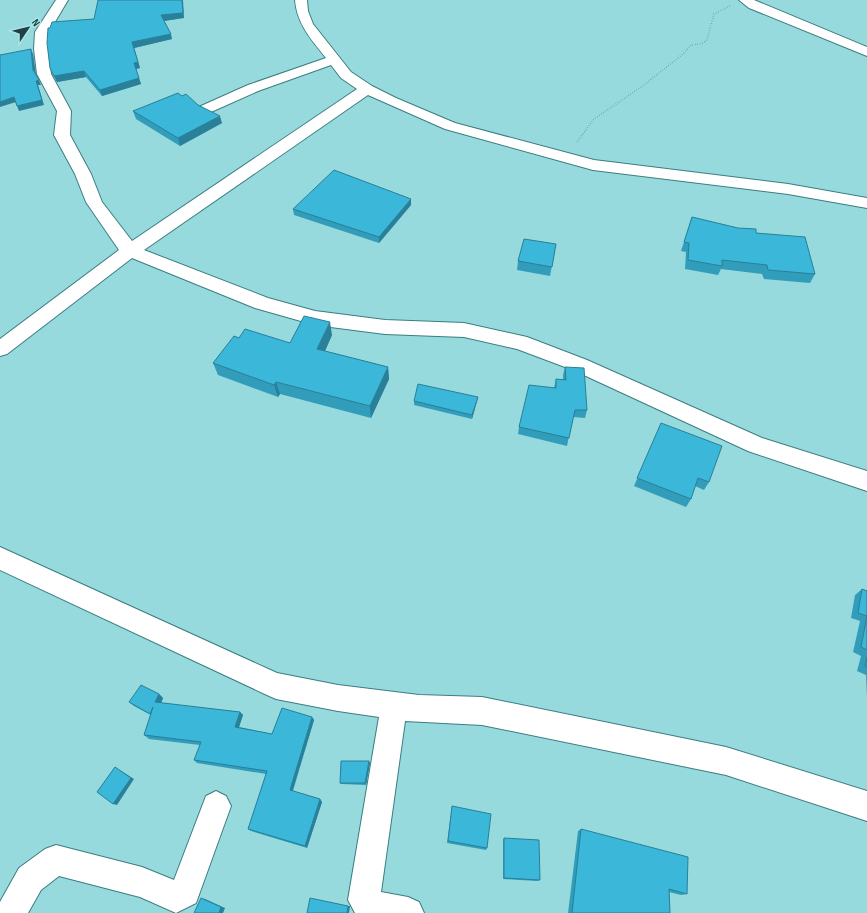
<svg xmlns="http://www.w3.org/2000/svg" width="867" height="913" font-family="'Sofia Sans Condensed',sans-serif">
<rect width="100%" height="100%" fill="#97dade"/>
<g fill="none" stroke-linecap="round" stroke-linejoin="round">
<defs>
<g id="minor">
<path d="M56 0H68L49 32 48 49 51 74 71 111 70 135 91 174 102 202 132 241 357 89 341 78 331 65 258 91 211 112H201L199 109 201 106 248 85 326 58C311 39 297 24 295 0H307L308 11 313 24 351 72 372 86 396 98 455 123 594 160 788 184 867 198V208L788 194 593 170 445 129 368 95 144 250 268 298 315 311 385 320 464 323 527 337 587 360 762 438 867 471V491L748 451 573 370 517 349 464 337 385 334 315 325 255 308 132 258 7 354 0 356V339L119 250 86 202 75 174 54 135 57 111 37 74 34 49 35 32Z"/>
<polygon points="739,0 754,0 867,47 867,56 749,8"/>
<polygon points="0,547 277,673 338,685 419,695 482,697 726,747 867,791 867,821 726,775 482,725 405,721 381,892 408,897 419,902 424,913 355,913 348,900 379,717 338,711 276,699 267,695 0,570"/>
<polygon points="216,791 226,796 231,806 196,903 176,913 140,897 59,876 41,890 28,913 0,913 0,902 19,868 45,849 56,845 142,867 174,880 206,796"/>
</g>
</defs>
<use href="#minor" stroke="#3b7d81" stroke-width="2"/>
<polyline stroke="#5b8a8d" stroke-width="1.5" stroke-dasharray="0.5 2" stroke-linecap="butt" points="577,142 594,119 644,85 683,54 691,45 701,44 707,40 714,14 730,6"/>
<use href="#minor" fill="#fff" fill-rule="evenodd"/>
</g>
<g fill="#329dbb">
<polygon points="184,18 164,21 172,39 134,48 140,68 136,69 141,84 102,96 86,77 57,82 50,68 50,28"/>
<polygon points="182,96 198,105 222,123 180,146 136,119 133,111"/>
<polygon points="411,199 411,205 379,243 294,215 293,209"/>
<polygon points="692,217 756,233 815,274 810,283 764,279 762,274 721,269 718,275 685,269 686,252 681,251"/>
<polygon points="556,244 550,276 517,270 518,261"/>
<polygon points="332,335 325,351 388,367 389,379 371,418 280,394 278,397 218,375 213,363 239,338 290,343"/>
<polygon points="565,367 587,410 585,418 573,417 567,446 518,434 519,427 554,388 556,379 563,380 563,375"/>
<polygon points="478,397 477,401 472,419 414,405 414,401"/>
<polygon points="661,423 709,482 704,490 695,486 691,499 686,507 634,486"/>
<polygon points="862,589 867,591 867,697 866,675 857,671 861,656 853,652 860,621 851,618 855,595"/>
<polygon points="159,694 163,698 161,703 240,712 243,715 239,727 272,734 312,717 314,720 293,791 320,799 322,802 307,848 251,831 248,829 266,774 197,763 194,760 200,745 149,739 144,735 151,715 134,706 129,702"/>
<polygon points="370,763 366,785 341,784 340,783"/>
<polygon points="452,806 487,848 486,850 447,843"/>
<polygon points="581,829 687,894 681,895 669,892 670,913 568,913 578,831"/>
<polygon points="504,838 540,880 537,881 503,879 503,840"/>
</g>
<g fill="#298098">
<polygon points="182,0 183,0 184,18 163,21 161,15"/>
<polygon points="171,34 172,39 134,48 140,68 136,69 141,84 102,96 100,90 134,63 132,42"/>
<polygon points="31,49 33,54 36,74 33,70"/>
<polygon points="84,71 86,77 57,82 54,76"/>
<polygon points="39,80 41,85 38,85 44,105 19,111 17,106 36,81"/>
<polygon points="14,97 16,102 0,107 0,102"/>
<polygon points="220,116 222,123 180,146 178,138"/>
<polygon points="411,199 411,205 379,243 379,237"/>
<polygon points="330,322 332,335 320,362 317,349"/>
<polygon points="388,367 389,379 371,418 370,406"/>
<polygon points="276,382 280,394 278,397 274,385"/>
<polygon points="478,397 477,401 472,419 472,415"/>
<polygon points="159,694 163,698 160,706 155,702"/>
<polygon points="240,712 243,715 238,730 235,727"/>
<polygon points="312,717 314,720 292,792 290,790"/>
<polygon points="369,761 370,763 366,785 365,783"/>
<polygon points="118,769 134,779 117,805 113,804"/>
<polygon points="320,799 322,802 307,848 305,846"/>
<polygon points="201,898 205,899 225,908 223,913 219,913"/>
<polygon points="348,906 350,906 349,913 347,913"/>
</g>
<g fill="#3ab7d9" stroke="#298098">
<polygon points="98,0 182,0 183,13 161,15 171,34 132,42 138,62 134,63 139,78 100,90 84,71 54,76 50,68 47,43 48,28 50,28 52,22 94,19"/>
<polygon points="31,49 33,70 39,80 36,81 42,100 17,106 14,97 0,102 0,55"/>
<polygon points="178,93 182,96 186,94 198,105 220,116 178,138 133,111"/>
<polygon points="334,170 411,199 379,237 293,209"/>
<polygon points="692,217 738,228 756,229 756,233 805,237 815,274 768,270 767,265 722,260 722,266 688,260 689,243 684,242"/>
<polygon points="524,239 556,244 552,267 518,261"/>
<polygon points="304,316 330,322 317,349 388,367 370,406 276,382 274,385 213,363 234,336 239,338 245,329 290,343"/>
<polygon points="565,367 584,368 587,410 575,410 569,438 519,427 529,385 556,388 556,379 566,380"/>
<polygon points="418,384 478,397 472,415 414,401"/>
<polygon points="661,423 722,446 709,482 698,478 691,499 637,478"/>
<polygon points="862,589 867,591 867,616 858,613"/>
<polygon points="867,616 867,650 861,647"/>
<polygon points="867,657 867,667 865,666"/>
<polygon points="141,685 159,694 155,702 240,712 235,727 272,734 282,708 312,717 290,790 320,799 305,846 248,829 267,771 194,760 201,742 144,735 153,707 150,714 129,702"/>
<polygon points="341,761 369,761 365,783 340,783"/>
<polygon points="115,767 131,778 113,804 97,792"/>
<polygon points="452,806 491,814 487,848 448,841"/>
<polygon points="581,829 688,857 687,894 669,889 670,913 572,913"/>
<polygon points="504,838 539,840 540,880 504,878"/>
<polygon points="201,898 221,907 219,913 194,913"/>
<polygon points="310,898 348,906 347,913 307,913"/>
</g>
<g transform="translate(28 28) rotate(55)" stroke="#a4e7eb" stroke-width="3" paint-order="stroke">
<path d="M0-3L7 15L0 10L-7 15Z" fill="#233f41"/>
<text y="-6" font-size="11" font-weight="bold" text-anchor="middle" fill="#233f41">N</text>
</g>
</svg>
